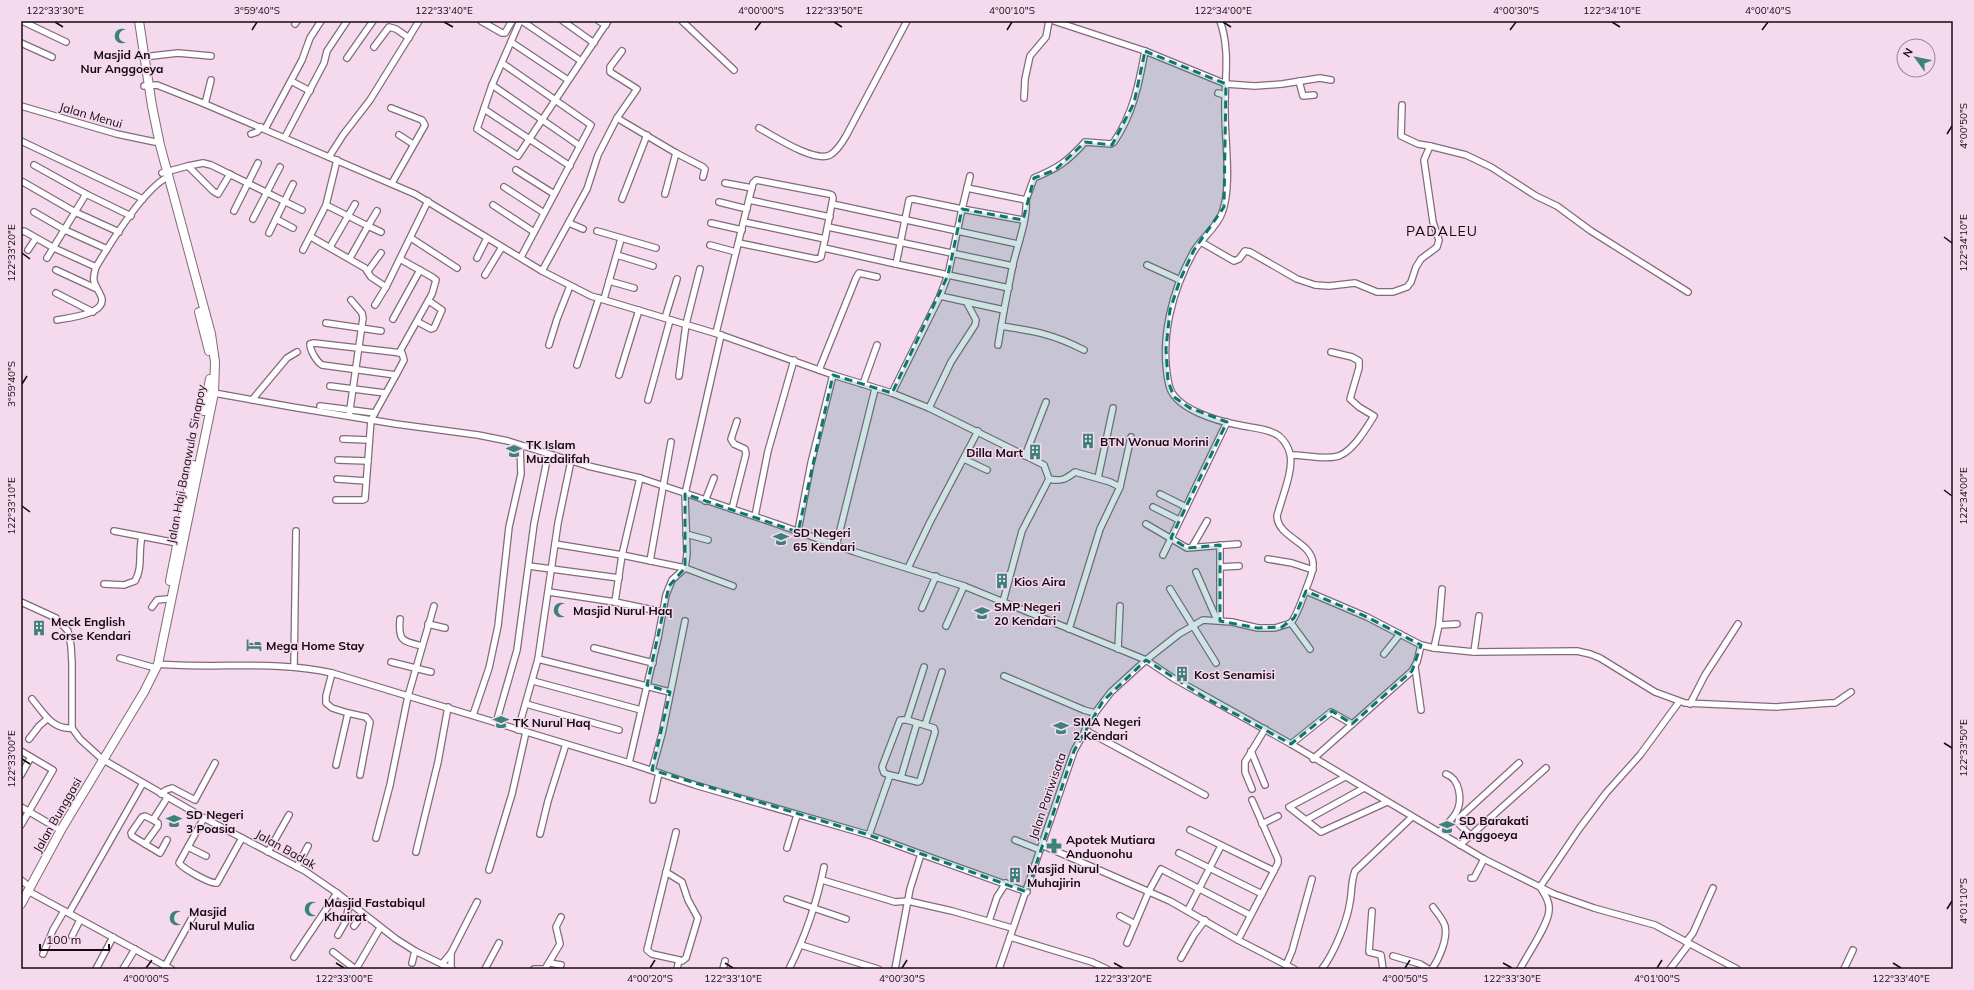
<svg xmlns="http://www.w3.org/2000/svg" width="1974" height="990" font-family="Mulish,sans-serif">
<rect width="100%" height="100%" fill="#f5d9ed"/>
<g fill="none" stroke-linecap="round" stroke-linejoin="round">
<defs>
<g id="minor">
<polyline points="22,21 66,42"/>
<polyline points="481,21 502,33 505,33 512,21"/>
<polyline points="520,21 492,85 477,129 518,156 608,21"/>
<polyline points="522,21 581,61"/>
<polyline points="563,21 594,43"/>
<polyline points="599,21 606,25"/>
<polyline points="682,21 734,70"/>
<polyline points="1054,21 1145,51 1226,84 1255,86 1282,84 1320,78 1331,80"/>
<polyline points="295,24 297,21"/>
<polyline points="511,42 568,80"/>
<polyline points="21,43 52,57"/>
<polyline points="374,47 389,27 396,29 409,38"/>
<polyline points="143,57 178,53 211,56"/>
<polyline points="347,58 373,21"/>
<polyline points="502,63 591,125 521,257"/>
<polyline points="291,81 310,91"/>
<polyline points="1299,81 1303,96 1314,95"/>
<polyline points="492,85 580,146"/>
<polyline points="144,86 157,85 205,104 415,194 542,271 591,296 721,335 685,494 687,554 685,568 622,555 555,544"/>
<polyline points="1218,93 1225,95"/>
<polyline points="1024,98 1025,79 1030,56 1046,37 1049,21"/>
<polyline points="205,104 211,80"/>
<polyline points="1402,105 1401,136 1418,144 1430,146"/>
<polyline points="21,106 117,134 155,142"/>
<polyline points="391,108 422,120 425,125 392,183"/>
<polyline points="484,109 570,166"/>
<polyline points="617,118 676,153 665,194"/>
<path d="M759 128C774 136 814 163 830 155 837 151 842 143 846 136L907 21"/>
<polyline points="265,129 302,60 310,38 321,21"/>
<polyline points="251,134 257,132 261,127"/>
<polyline points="399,135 413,144"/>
<polyline points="285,137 324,63 327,51 347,21"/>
<polyline points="21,141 143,199"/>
<polyline points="676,153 703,167 705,169 703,177"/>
<polyline points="329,157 343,135 370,100 419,21"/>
<polyline points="34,165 86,194 131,216"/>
<polyline points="188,166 203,163 211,165 302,210"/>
<polyline points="516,170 554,194"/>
<polyline points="162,173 188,166 213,191 218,194 230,174"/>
<polyline points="970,176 962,209 1023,220"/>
<polyline points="23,182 75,212 119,232"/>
<polyline points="725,183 752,188"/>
<polyline points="504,187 544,213"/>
<path d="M967 188 1026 200C1028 218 1017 247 1013 264 1010 279 1007 294 1004 310L940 296 948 275 1009 288"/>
<polyline points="622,199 647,135"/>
<polygon points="913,199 962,209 948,275 896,264 909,200"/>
<polyline points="749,200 830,217"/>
<path d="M1026 200 1034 178C1058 168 1067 162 1085 142L1111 144 1114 142C1133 114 1139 84 1145 51"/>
<polyline points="719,202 747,209"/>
<polyline points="832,204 1018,244"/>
<polyline points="326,205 368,226 377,211"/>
<polyline points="493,205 534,232"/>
<polyline points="234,211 258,163"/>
<polyline points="34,212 65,230 107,249"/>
<polyline points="253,219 280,167"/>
<polyline points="276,219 293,228"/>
<polyline points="569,223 583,229"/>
<polyline points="711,223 742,230"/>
<polyline points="828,227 1013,266"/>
<polyline points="597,231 656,248"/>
<polyline points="21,232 24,231 54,248 96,267"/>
<polyline points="269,233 293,184"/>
<polyline points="311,237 365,268 371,277 386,287 428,201"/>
<polyline points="411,238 457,268"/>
<polyline points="1201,242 1234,261 1239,259 1245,251 1250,252 1297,279 1315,285 1329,286 1355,283 1377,292 1393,292 1407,287 1411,282 1416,267 1421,259 1437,247 1439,240 1433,222 1424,160 1430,146 1466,155 1491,167 1536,196 1557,206 1591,231 1688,292"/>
<polyline points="739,243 816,259 821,257 825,239"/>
<polyline points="710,245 736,252"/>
<polyline points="330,247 355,204"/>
<polyline points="824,248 896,264"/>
<polyline points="28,250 36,238"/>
<polyline points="303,250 326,205 337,160"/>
<polyline points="617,255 653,266"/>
<polyline points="47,258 86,194"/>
<polyline points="350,258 368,226 381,232"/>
<polyline points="477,258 487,238"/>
<polyline points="1147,265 1180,280"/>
<polyline points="56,270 95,288"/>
<polyline points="368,271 381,253"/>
<polyline points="542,271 587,189 598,155 617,118 637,89 610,72 610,67 622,51"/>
<polyline points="485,275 502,247"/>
<polyline points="609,281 634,288"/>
<polyline points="56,293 93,312"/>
<polyline points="604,299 621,239"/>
<polyline points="375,305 386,287"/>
<polyline points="665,318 677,279"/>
<polyline points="393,319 420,270"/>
<path d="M57 320C67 318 109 314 101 296 95 283 91 283 96 267 111 242 141 194 164 179"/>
<polyline points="418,322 431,329 434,328 442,310 429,301"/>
<polyline points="326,323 381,331"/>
<path d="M1001 326C1034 331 1053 334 1084 350"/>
<polyline points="716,333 753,183 756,180 829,194 832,195 833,198 825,239 744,222"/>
<polyline points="721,335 833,375 811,463 798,531"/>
<path d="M314 343 402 353 404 360 396 375 322 365C316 361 310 350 310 344Z"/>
<polyline points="549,345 557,319 570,286"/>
<polyline points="998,345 1004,310"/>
<polyline points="399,353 432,294 436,280 432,277 400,259"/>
<polyline points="577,365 599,298"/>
<polyline points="819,370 856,278 859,273 877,277"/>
<polyline points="619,375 639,310"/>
<polyline points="833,375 892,393 929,408 1044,465 1049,479 1022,531 1003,602"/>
<polyline points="679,376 686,324 700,269"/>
<polyline points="863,384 877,345"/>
<polyline points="330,386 385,393"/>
<polyline points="214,393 292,407 396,424 478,435 508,441 588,466 640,478 777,524 855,552 964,586 1146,660 1173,678 1291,744 1484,859 1554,894 1594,908 1655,925 1737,969"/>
<polyline points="892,393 940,296"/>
<polyline points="252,400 287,358 297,352"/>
<polyline points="648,400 670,320"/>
<polyline points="320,406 375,413"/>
<polyline points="929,408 951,362 975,325 976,320 967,303"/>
<polyline points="349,416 363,318 362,313 351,300"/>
<polyline points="343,439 369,440"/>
<path d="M1291 455C1305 455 1320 459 1334 457 1350 456 1366 429 1374 416L1359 407 1350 399 1359 368V361L1352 357 1331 352"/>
<polyline points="1025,456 1046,402"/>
<polyline points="964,459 987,470"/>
<polyline points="338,460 368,461"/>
<polyline points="1098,478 1113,408"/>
<polyline points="337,479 366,481"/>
<path d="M1049 479C1061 482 1066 479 1075 472L1110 482 1120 487"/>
<polyline points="1160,494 1186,507"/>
<polyline points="336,500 363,500 365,499 371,420 396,375"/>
<polyline points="705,501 714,478"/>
<polyline points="1153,507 1179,520"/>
<polyline points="732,509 746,454 745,449 734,444 731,439 737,421"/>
<polyline points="755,516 768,451 794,360"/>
<polyline points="1146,524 1187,548 1238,544"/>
<polyline points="114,531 177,543"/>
<polyline points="686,534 708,540"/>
<polyline points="1220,545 1220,621"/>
<polyline points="836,546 875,389"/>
<polyline points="1192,547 1207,521"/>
<polyline points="1163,555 1227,422"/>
<polyline points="1268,559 1292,563 1313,570"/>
<polyline points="650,561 671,442"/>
<polyline points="529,566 619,578"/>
<polyline points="1220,567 1239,566"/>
<polyline points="908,568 930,522 978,431"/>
<polyline points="1196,572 1217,620"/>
<path d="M104 584 124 585 135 581C143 568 138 551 142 537"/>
<polyline points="1170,589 1216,663"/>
<polyline points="1306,591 1367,617 1421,645 1417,662 1412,671 1313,759"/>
<polyline points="549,592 615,602 663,612"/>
<polyline points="21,602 56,618 68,631 71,646 72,663 72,728 80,739 102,759 204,818 305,871 337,893 396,939 415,951 452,969"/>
<polyline points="615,602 622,555 640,478"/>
<polyline points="152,607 157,600 167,599"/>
<polyline points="922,608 936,576"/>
<path d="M400 619C398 641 402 641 422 646"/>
<polyline points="1291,623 1310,649"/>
<polyline points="428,624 445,628"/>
<polyline points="1439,625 1457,624"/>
<polyline points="946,626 964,586"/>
<polyline points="1069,629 1100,529 1120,487 1131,437"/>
<polyline points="1421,645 1434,648 1474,652 1479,616"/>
<polyline points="594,648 653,663"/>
<polyline points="1434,648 1439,625 1442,589"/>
<polyline points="1118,649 1120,606"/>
<polyline points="1474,652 1577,651 1590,654 1600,658 1655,692 1685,703 1776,707 1830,703 1835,703 1851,692"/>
<polyline points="1384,654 1400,634"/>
<polyline points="120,658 152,667"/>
<polyline points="538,659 670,692"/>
<polyline points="391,662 431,672"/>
<path d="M158 664C216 669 276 660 332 673L629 763 695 785 869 835 921 854 910 889 895 969"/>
<polyline points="294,667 296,531"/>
<polyline points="1415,667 1421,710"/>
<polyline points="332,673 326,696 326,703 332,708 348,713 336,765"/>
<polyline points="1004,676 1084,710 1095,713"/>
<polyline points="533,681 641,710"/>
<path d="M32 699C43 712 52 730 72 728"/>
<polyline points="526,704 619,730"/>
<polyline points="1690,704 1705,675 1738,624"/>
<polyline points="348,713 366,717 370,722 360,775"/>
<polyline points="473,715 489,668 498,626 509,527 521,474 520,446"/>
<polyline points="907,720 924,667"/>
<polyline points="496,723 517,650 534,524 548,455"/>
<polyline points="925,725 942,672"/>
<polyline points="518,730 538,659 558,523 571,461"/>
<polyline points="1085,730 1205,795"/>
<polyline points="29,739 39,726 47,719"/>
<polyline points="1291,744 1331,712 1352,724"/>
<polyline points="21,751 31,757"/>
<polyline points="1251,751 1265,785"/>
<polyline points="629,763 658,638 666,595 672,580 685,568 733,586"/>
<polyline points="652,770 662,734 685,621"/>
<polyline points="21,775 31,757 53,770 21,825"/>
<polyline points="901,777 917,723"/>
<polyline points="1345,777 1289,807 1321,832 1387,802"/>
<polyline points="1252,789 1245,772 1245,762 1265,729"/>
<polyline points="161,794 166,790 172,788 195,800 215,763"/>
<polyline points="167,798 153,820 158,823 158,826 145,844 160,853 167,840"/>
<polyline points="653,800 659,773"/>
<polyline points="21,807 57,828"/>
<path d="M204 818 179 863C184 869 210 884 217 883L242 838"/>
<polyline points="1306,820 1364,788"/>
<polyline points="1262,824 1278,816"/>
<polyline points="1190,830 1274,871"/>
<polyline points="676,832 647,950 652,954 679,960"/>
<path d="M1439 832C1445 826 1452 820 1456 813 1463 801 1460 779 1446 774"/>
<polyline points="540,834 548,801 566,744"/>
<polyline points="869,835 890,775 918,782 920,781 935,732 934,728 907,720 900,720 882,767 884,773 890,775"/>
<polyline points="1470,835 1458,823 1459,818 1519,763"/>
<polyline points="376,838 390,785 408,696 434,606"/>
<polyline points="1015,840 1040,850"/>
<polyline points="145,844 132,836 131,833 142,817 145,816 153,820"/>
<polyline points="1042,845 1170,901 1238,940 1294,969"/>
<polyline points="1460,845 1546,768"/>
<polyline points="188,847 206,856"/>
<polyline points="787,848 797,815"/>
<polyline points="268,852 289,815"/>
<polyline points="416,852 438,762 448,707"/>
<polyline points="1179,853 1262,894"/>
<polyline points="921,854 1027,892"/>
<polyline points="297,867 308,846"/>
<polyline points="489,870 512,794 526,732"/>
<polyline points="666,872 682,882 688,900 698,918 686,958 682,961 679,960 677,969"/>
<polyline points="1471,878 1474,878 1484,859"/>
<polyline points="21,880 26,884"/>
<polyline points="822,880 895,902 908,901 952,911 1012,928"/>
<polyline points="28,891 171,969"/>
<polyline points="787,899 846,919"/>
<polyline points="1188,910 1221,846"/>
<polyline points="1372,911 1369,952 1381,955 1383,969"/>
<polyline points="69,913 143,783"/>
<polyline points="1120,916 1135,924"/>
<polyline points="989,921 997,897 1006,883"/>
<polyline points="354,926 363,914"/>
<polyline points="338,935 346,921 349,903"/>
<polyline points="72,936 80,920"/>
<polyline points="1010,937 1092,962 1107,969"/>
<polyline points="1238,940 1278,863 1278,859 1252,800"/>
<polyline points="1686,942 1693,933 1713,888"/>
<polyline points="1127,943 1149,891 1161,869 1250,915"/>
<polyline points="801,945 878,969"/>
<polyline points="333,952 355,969"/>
<polyline points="43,954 53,930 64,911"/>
<polyline points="1393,956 1420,964 1428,969"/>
<polyline points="294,957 337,893"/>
<polyline points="1181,958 1194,935 1205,920"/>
<polyline points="412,963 415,951"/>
<polyline points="550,963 561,965"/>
<polyline points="442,964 451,953"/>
<polyline points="1286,965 1292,951 1312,879"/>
<polyline points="165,966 193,916"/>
<polyline points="96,969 113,937"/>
<polyline points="123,969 135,949"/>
<polyline points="356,969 380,928"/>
<polyline points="451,969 451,953 477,902"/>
<polyline points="485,969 499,943"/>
<polyline points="534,969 542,969"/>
<polyline points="545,969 560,944 556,927 561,917"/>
<polyline points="723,969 725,961"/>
<path d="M789 969C805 937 817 902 824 867"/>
<path d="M999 969 1074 751 1095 713 1111 692 1146 660 1179 634 1203 620 1232 622 1258 628H1275L1291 623C1298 613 1302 600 1306 589 1309 581 1314 571 1313 563 1311 541 1278 538 1277 516 1281 500 1294 470 1290 454 1289 448 1284 440 1279 436 1268 428 1251 428 1239 425 1217 421 1174 409 1169 385 1159 340 1172 290 1194 251 1202 238 1217 227 1222 213 1232 187 1225 142 1225 114 1224 82 1231 51 1220 21"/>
<path d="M1322 969C1334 953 1347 922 1350 902 1352 892 1351 881 1355 871L1412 817"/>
<path d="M1432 969C1439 959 1448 939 1445 926 1443 919 1437 913 1433 907"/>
<path d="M1520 969C1527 955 1549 924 1549 910 1550 901 1544 893 1540 887L1579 829 1606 793 1640 755 1679 702"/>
<polyline points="1670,969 1689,944"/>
<polyline points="1844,969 1853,950"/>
</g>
<g id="highway">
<polyline points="199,312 209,351"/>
<polyline points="204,411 210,379"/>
<polyline points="170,581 193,465"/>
<polyline points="21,904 61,830 144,692 158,664 214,393 215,362 211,334 160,145 152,106 139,21"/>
</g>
</defs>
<use href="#minor" stroke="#826a7c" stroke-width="8"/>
<use href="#highway" stroke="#826a7c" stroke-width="10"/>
<use href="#minor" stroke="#fff" stroke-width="5.5"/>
<use href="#highway" stroke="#fff" stroke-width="8"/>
</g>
<path fill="#0f766e" fill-opacity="0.2" stroke="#0f766e" stroke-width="3" stroke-dasharray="8 5" stroke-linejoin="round" d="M1145 51 1226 84 1224 207 1194 250 1180 280 1170 310 1166 349 1168 381 1174 397 1190 408 1227 422 1171 538 1187 548 1220 545V621L1258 628 1282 627 1294 618 1306 591 1367 617 1421 645 1412 671 1352 724 1332 711 1291 744 1204 697 1146 660 1103 701 1074 751 1027 892 869 835 652 770 670 692 647 685 669 586 685 568V494L798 532 833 375 892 393 948 275 962 209 1023 220 1034 178 1055 170 1085 142 1112 145 1134 103Z"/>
<path fill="none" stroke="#140a11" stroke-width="1.5" d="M55 22 63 27M444 22 453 27M834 22 842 27M1223 22 1231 27M1612 22 1620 27M252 30 257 22M755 30 761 22M1007 30 1012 22M1510 30 1516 22M1762 30 1768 22M1947 134 1952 126M1944 237 1952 243M22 253 30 259M22 384 27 376M1944 490 1952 496M22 506 30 512M1944 743 1952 748M22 759 30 764M1947 909 1952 901M336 963 344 968M725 963 733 968M1114 963 1123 968M1503 963 1512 968M1893 963 1901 968M146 968 152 960M650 968 655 960M902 968 907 960M1405 968 1410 960M1657 968 1662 960"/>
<defs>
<symbol id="mosque-bare" viewBox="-9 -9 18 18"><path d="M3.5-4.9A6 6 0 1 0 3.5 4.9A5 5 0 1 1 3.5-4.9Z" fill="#3c827b" stroke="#f5d9ed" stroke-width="2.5" paint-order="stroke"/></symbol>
<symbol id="building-bare" viewBox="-9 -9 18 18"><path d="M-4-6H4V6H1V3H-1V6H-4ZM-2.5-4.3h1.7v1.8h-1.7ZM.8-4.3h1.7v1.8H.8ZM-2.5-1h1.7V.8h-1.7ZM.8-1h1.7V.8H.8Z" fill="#3c827b" stroke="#f5d9ed" stroke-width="2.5" paint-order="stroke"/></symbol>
<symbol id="school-bare" viewBox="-9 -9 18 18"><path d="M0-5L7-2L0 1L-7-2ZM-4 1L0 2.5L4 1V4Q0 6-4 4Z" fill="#3c827b" stroke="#f5d9ed" stroke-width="2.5" paint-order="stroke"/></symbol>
<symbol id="hotel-bare" viewBox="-9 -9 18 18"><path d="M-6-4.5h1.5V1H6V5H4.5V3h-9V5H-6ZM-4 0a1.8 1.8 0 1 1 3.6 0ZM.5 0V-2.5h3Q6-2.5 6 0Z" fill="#3c827b" stroke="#f5d9ed" stroke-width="2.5" paint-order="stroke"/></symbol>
<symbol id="pharmacy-bare" viewBox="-9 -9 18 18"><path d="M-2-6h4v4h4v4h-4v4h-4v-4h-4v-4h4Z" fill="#3c827b" stroke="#f5d9ed" stroke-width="2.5" paint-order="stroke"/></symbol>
</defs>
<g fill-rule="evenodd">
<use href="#mosque-bare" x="111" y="25" width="22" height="22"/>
<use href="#building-bare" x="1077" y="430" width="22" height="22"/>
<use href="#school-bare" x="503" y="440" width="22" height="22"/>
<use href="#building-bare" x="1024" y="441" width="22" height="22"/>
<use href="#school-bare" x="770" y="528" width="22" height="22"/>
<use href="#building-bare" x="991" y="570" width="22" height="22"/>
<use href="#mosque-bare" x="550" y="599" width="22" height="22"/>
<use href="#school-bare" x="971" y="602" width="22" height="22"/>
<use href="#building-bare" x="28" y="617" width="22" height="22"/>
<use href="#hotel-bare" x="243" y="634" width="22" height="22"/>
<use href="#building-bare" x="1171" y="663" width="22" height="22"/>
<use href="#school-bare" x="490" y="711" width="22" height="22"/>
<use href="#school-bare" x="1050" y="717" width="22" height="22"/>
<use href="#school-bare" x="163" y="810" width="22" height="22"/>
<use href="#school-bare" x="1436" y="816" width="22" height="22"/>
<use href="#pharmacy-bare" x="1043" y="835" width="22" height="22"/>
<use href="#building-bare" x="1004" y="864" width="22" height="22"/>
<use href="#mosque-bare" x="301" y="898" width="22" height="22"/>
<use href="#mosque-bare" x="166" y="907" width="22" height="22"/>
</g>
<g text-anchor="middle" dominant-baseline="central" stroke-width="3" stroke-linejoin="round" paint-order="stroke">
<g font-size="12" font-weight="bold" fill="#140a11" stroke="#f5d9ed" text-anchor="start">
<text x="122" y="54" text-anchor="middle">Masjid An<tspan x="122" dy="14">Nur Anggoeya</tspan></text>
<text x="1100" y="441">BTN Wonua Morini</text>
<text x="526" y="444">TK Islam<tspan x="526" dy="14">Muzdalifah</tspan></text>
<text x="1023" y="452" text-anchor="end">Dilla Mart</text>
<text x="793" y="532">SD Negeri<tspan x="793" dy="14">65 Kendari</tspan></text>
<text x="1014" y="581">Kios Aira</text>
<text x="994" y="606">SMP Negeri<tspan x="994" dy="14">20 Kendari</tspan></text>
<text x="573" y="610">Masjid Nurul Haq</text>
<text x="51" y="621">Meck English<tspan x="51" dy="14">Corse Kendari</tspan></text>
<text x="266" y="645">Mega Home Stay</text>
<text x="1194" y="674">Kost Senamisi</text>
<text x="1073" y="721">SMA Negeri<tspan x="1073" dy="14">2 Kendari</tspan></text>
<text x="513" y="722">TK Nurul Haq</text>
<text x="186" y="814">SD Negeri<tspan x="186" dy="14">3 Poasia</tspan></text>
<text x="1459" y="820">SD Barakati<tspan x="1459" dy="14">Anggoeya</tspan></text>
<text x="1066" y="839">Apotek Mutiara<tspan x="1066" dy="14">Anduonohu</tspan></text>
<text x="1027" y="868">Masjid Nurul<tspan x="1027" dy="14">Muhajirin</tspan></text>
<text x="324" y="902">Masjid Fastabiqul<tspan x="324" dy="14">Khairat</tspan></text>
<text x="189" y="911">Masjid<tspan x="189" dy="14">Nurul Mulia</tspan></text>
</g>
<g font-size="12" fill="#140a11" stroke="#f5d9ed">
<text transform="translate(91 115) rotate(16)">Jalan Menui</text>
<text transform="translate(186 464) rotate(-79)">Jalan Haji Banawula Sinapoy</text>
<text transform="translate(1047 796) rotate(-71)">Jalan Pariwisata</text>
<text transform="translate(57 815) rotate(-60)">Jalan Bunggasi</text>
<text transform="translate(286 849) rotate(29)">Jalan Badak</text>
</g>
<g font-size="14" letter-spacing="1" fill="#140a11" stroke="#f5d9ed">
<text x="1442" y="231">PADALEU</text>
</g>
</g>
<rect width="1974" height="990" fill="none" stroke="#f5d9ed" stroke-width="44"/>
<g transform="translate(1916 58) rotate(303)"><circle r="19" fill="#f5d9ed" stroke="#9b8695"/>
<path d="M0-3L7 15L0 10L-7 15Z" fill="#3c827b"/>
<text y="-6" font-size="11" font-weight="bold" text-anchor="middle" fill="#140a11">N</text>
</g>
<path d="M40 944v6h69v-6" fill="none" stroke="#140a11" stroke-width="2"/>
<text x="46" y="944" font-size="12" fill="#140a11" stroke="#f5d9ed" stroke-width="3" paint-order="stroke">100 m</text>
<rect x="22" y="22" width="1930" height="946" fill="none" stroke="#140a11" stroke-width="1.5"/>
<g font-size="10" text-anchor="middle" fill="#140a11">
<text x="55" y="14">122°33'30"E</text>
<text x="257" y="14">3°59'40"S</text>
<text x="444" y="14">122°33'40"E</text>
<text x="761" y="14">4°00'00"S</text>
<text x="834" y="14">122°33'50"E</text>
<text x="1012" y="14">4°00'10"S</text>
<text x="1223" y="14">122°34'00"E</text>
<text x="1516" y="14">4°00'30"S</text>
<text x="1612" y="14">122°34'10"E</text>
<text x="1768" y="14">4°00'40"S</text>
<text transform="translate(1963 126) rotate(-90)" y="4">4°00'50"S</text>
<text transform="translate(1963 243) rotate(-90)" y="4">122°34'10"E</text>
<text transform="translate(11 253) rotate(-90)" y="4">122°33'20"E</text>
<text transform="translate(11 384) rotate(-90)" y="4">3°59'40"S</text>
<text transform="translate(1963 496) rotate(-90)" y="4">122°34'00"E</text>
<text transform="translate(11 506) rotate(-90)" y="4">122°33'10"E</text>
<text transform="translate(1963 748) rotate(-90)" y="4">122°33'50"E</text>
<text transform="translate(11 759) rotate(-90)" y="4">122°33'00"E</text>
<text transform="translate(1963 901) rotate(-90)" y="4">4°01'10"S</text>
<text x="146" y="982">4°00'00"S</text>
<text x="344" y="982">122°33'00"E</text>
<text x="650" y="982">4°00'20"S</text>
<text x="733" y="982">122°33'10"E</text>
<text x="902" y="982">4°00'30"S</text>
<text x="1123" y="982">122°33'20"E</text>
<text x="1405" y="982">4°00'50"S</text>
<text x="1512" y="982">122°33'30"E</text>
<text x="1657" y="982">4°01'00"S</text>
<text x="1901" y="982">122°33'40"E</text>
</g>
</svg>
